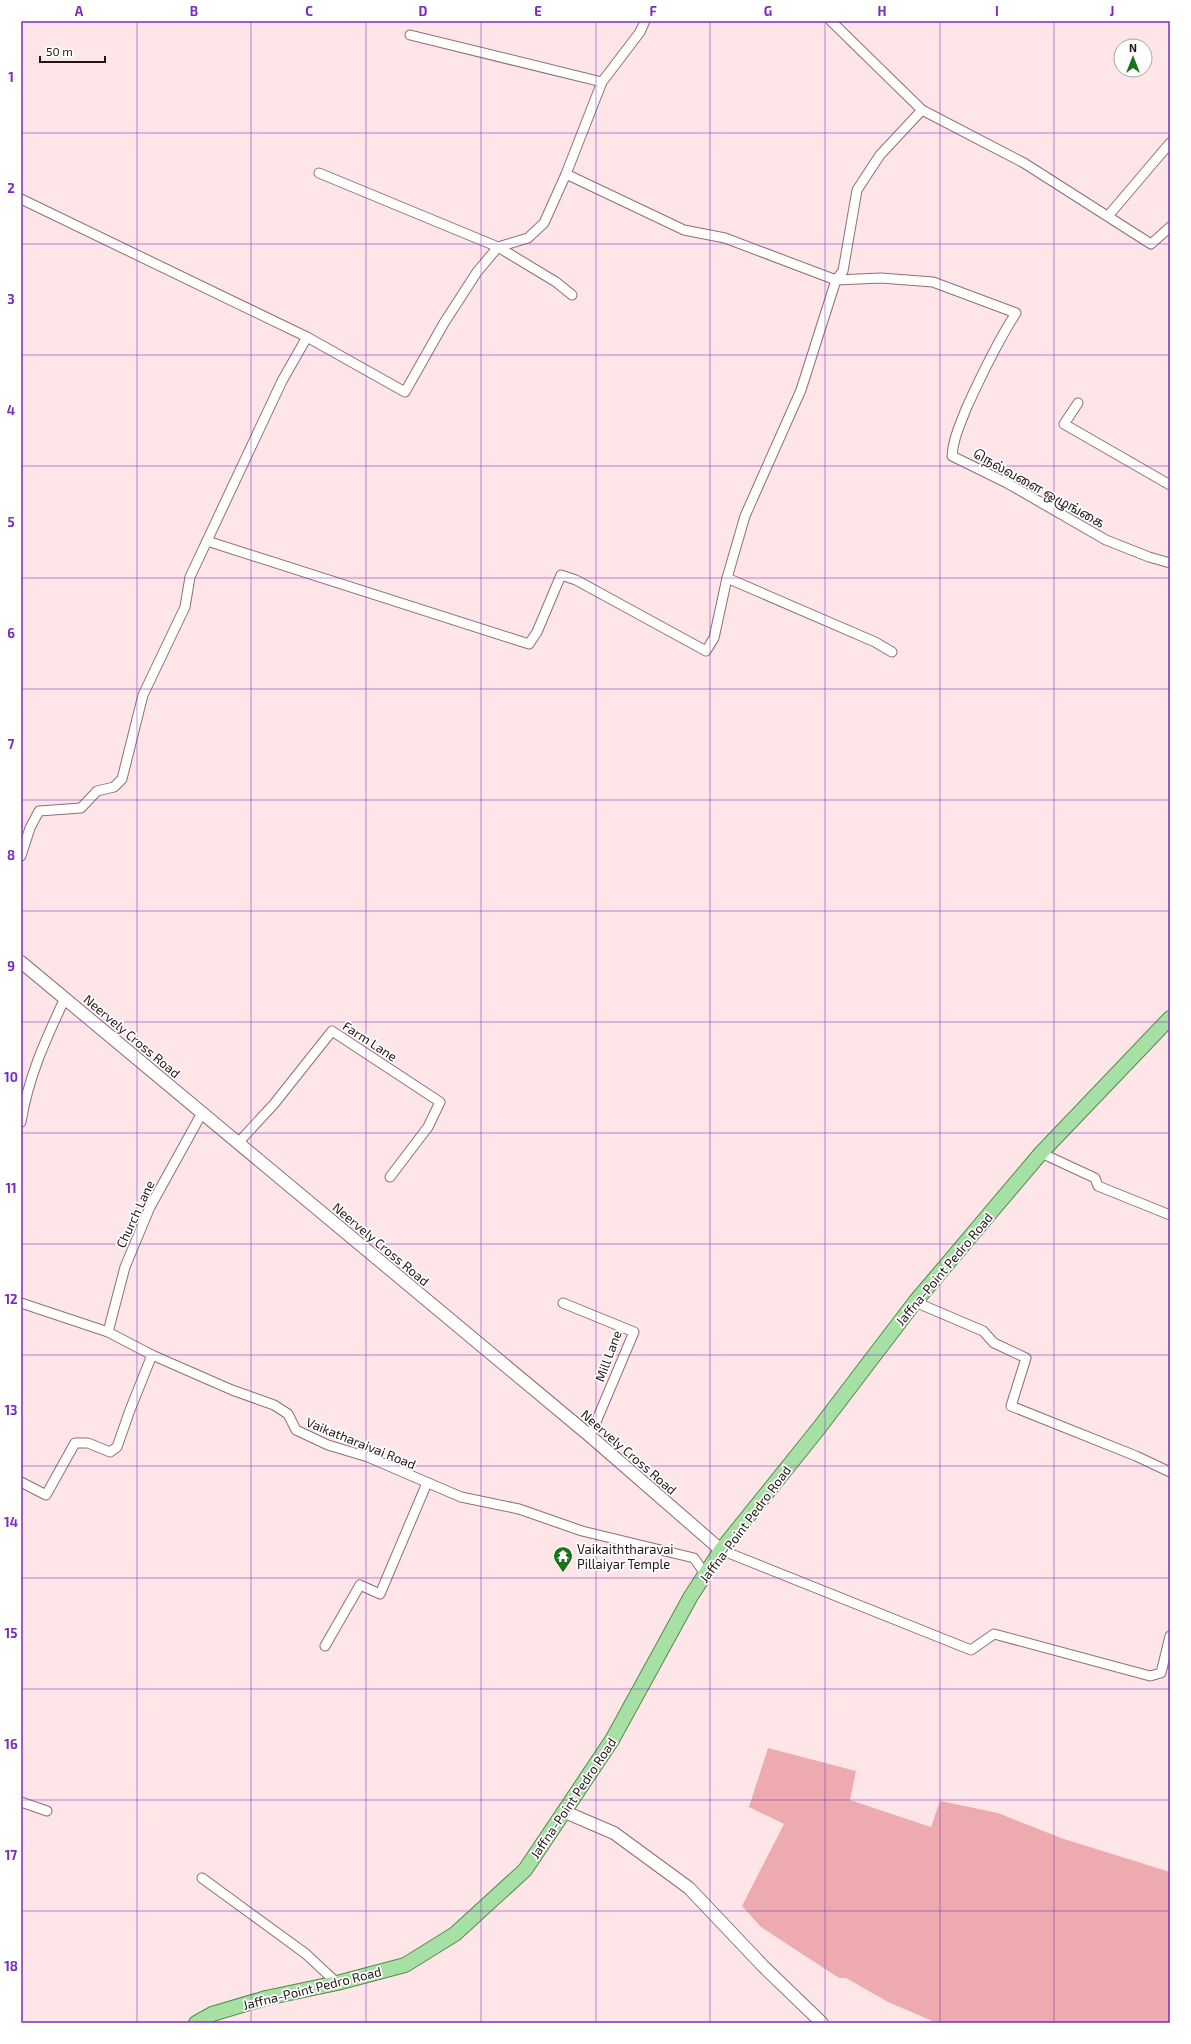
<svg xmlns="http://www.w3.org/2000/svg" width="1191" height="2044" font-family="'Exo 2','Noto Sans Tamil',sans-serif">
<rect width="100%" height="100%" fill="#fee6e8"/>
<polygon fill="#edabb0" points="768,1748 856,1771 850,1800 931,1827 940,1801 998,1813 1061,1838 1170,1872 1170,2023 937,2023 888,2002 846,1978 839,1978 761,1927 742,1906 784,1824 749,1807"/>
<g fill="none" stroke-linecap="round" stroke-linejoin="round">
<defs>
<g id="street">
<polyline points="831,21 922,110 1024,163 1151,244 1170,227"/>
<polyline points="410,35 602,82"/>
<polyline points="319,173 498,247 556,282 572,295"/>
<path d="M566 174 684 230 725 238 836 280 881 278 933 282 1016 313C996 344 981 376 966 409 960 425 953 439 952 456L1007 483 1106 540 1149 557 1170 563"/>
<polyline points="21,199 307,337 405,392 444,323 477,272 498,247 528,238 544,223 566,174 602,82 640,32 645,21"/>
<polyline points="1108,216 1170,143"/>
<polyline points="1078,403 1064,424 1170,485"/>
<polyline points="207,541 529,644 537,632 561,575 576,580 706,651 714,638 727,578 745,516 801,390 836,280 843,271 857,190 880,155 922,110"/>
<polyline points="727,578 875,642 892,652"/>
<polyline points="21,856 30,828 39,811 81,808 97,791 114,787 122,779 143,695 185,607 190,577 282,381 307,337"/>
<path d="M21 1122C29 1075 45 1041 65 998"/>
<polyline points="238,1143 274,1104 332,1031 440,1102 428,1127 390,1177"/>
<polyline points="1041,1153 1095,1178 1098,1186 1170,1215"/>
<polyline points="915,1302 983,1331 994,1343 1026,1358 1011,1406 1136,1456 1170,1472"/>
<polyline points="21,1303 108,1332 152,1355 232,1390 274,1405 288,1414 296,1430 328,1445 368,1457 461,1497 519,1509 582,1531 694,1558 705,1574"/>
<polyline points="563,1303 634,1332 590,1436"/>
<polyline points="108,1332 125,1267 150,1207 202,1113"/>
<polyline points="21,1482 46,1495 75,1443 88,1443 110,1452 117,1447 130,1410 152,1355"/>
<polyline points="721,1550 971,1650 994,1634 1150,1676 1161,1673 1170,1636"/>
<polyline points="325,1646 360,1585 380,1594 427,1483"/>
<polyline points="21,1802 47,1811"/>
<polyline points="202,1878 306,1954 337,1983"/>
</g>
<g id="secondary">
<polyline points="21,962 590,1436 721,1550"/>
<polyline points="565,1812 614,1833 689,1888 763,1966 822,2023"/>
</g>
<polyline id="primary" points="196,2023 212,2014 266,1998 337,1983 405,1965 455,1934 525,1870 612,1740 691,1596 721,1550 819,1428 915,1302 1041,1153 1170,1018"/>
</defs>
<use href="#street" stroke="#916f72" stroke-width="11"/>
<use href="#secondary" stroke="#916f72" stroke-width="14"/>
<use href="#primary" stroke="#528b4c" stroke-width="16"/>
<use href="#street" stroke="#fff" stroke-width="9"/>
<use href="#secondary" stroke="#fff" stroke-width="12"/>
<use href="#primary" stroke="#a7e0a5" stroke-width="14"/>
</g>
<path fill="none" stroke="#7b2cbf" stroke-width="1" stroke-opacity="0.55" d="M137 21V2023M251 21V2023M366 21V2023M481 21V2023M596 21V2023M710 21V2023M825 21V2023M940 21V2023M1054 21V2023M21 133H1170M21 244H1170M21 355H1170M21 466H1170M21 578H1170M21 689H1170M21 800H1170M21 911H1170M21 1022H1170M21 1133H1170M21 1244H1170M21 1355H1170M21 1466H1170M21 1578H1170M21 1689H1170M21 1800H1170M21 1911H1170"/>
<defs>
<symbol id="temple-pin" viewBox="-11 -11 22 30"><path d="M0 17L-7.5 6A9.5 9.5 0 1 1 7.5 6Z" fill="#1b711c" stroke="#fff"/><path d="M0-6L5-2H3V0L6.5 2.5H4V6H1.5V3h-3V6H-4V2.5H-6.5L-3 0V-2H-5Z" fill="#fff"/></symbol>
</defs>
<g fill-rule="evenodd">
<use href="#temple-pin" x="552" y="1545" width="22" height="30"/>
</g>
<g text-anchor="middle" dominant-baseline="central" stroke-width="3.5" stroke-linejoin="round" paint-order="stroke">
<g font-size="13" fill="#221516" stroke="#fff">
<text transform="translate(1039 488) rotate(29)">நெல்வளை ஒழுங்கை</text>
<text transform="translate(132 1036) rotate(40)">Neervely Cross Road</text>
<text transform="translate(370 1041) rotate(33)">Farm Lane</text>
<text transform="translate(135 1214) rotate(-65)">Church Lane</text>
<text transform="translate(381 1244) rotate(40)">Neervely Cross Road</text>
<text transform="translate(944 1269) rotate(-50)">Jaffna-Point Pedro Road</text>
<text transform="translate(608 1356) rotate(-70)">Mill Lane</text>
<text transform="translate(361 1443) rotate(22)">Vaikatharaivai Road</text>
<text transform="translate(629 1452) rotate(41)">Neervely Cross Road</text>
<text transform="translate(745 1524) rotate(-53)">Jaffna-Point Pedro Road</text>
<text transform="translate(573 1798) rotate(-56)">Jaffna-Point Pedro Road</text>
<text transform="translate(312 1988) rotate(-14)">Jaffna-Point Pedro Road</text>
</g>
<g font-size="13" fill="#221516" stroke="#fff" text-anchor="start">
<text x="577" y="1549">Vaikaiththaravai<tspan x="577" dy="15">Pillaiyar Temple</tspan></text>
</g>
</g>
<rect width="1191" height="2044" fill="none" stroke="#ffffff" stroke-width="44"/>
<g transform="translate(1133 58)"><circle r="19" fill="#ffffff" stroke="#a7a1a2"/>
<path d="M0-3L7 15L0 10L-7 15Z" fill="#1b711c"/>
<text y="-6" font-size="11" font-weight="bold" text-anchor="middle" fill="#221516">N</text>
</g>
<path d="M40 56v6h65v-6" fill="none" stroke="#221516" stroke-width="2"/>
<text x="46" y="56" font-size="12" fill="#221516" stroke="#ffffff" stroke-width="3" paint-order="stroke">50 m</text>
<rect x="22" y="22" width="1147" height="2000" fill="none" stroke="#7b2cbf" stroke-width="1.5"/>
<g font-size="13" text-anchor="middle" font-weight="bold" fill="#7b2cbf">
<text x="79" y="16">A</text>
<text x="194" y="16">B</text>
<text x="309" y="16">C</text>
<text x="423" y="16">D</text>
<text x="538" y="16">E</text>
<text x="653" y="16">F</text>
<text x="768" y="16">G</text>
<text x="882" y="16">H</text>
<text x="997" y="16">I</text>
<text x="1112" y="16">J</text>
<text x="11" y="82">1</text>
<text x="11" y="193">2</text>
<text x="11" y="304">3</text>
<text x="11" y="415">4</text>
<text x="11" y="527">5</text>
<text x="11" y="638">6</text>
<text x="11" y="749">7</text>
<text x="11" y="860">8</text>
<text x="11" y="971">9</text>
<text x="11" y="1082">10</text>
<text x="11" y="1193">11</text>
<text x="11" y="1304">12</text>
<text x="11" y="1415">13</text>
<text x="11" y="1527">14</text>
<text x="11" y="1638">15</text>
<text x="11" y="1749">16</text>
<text x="11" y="1860">17</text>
<text x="11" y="1971">18</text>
</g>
</svg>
